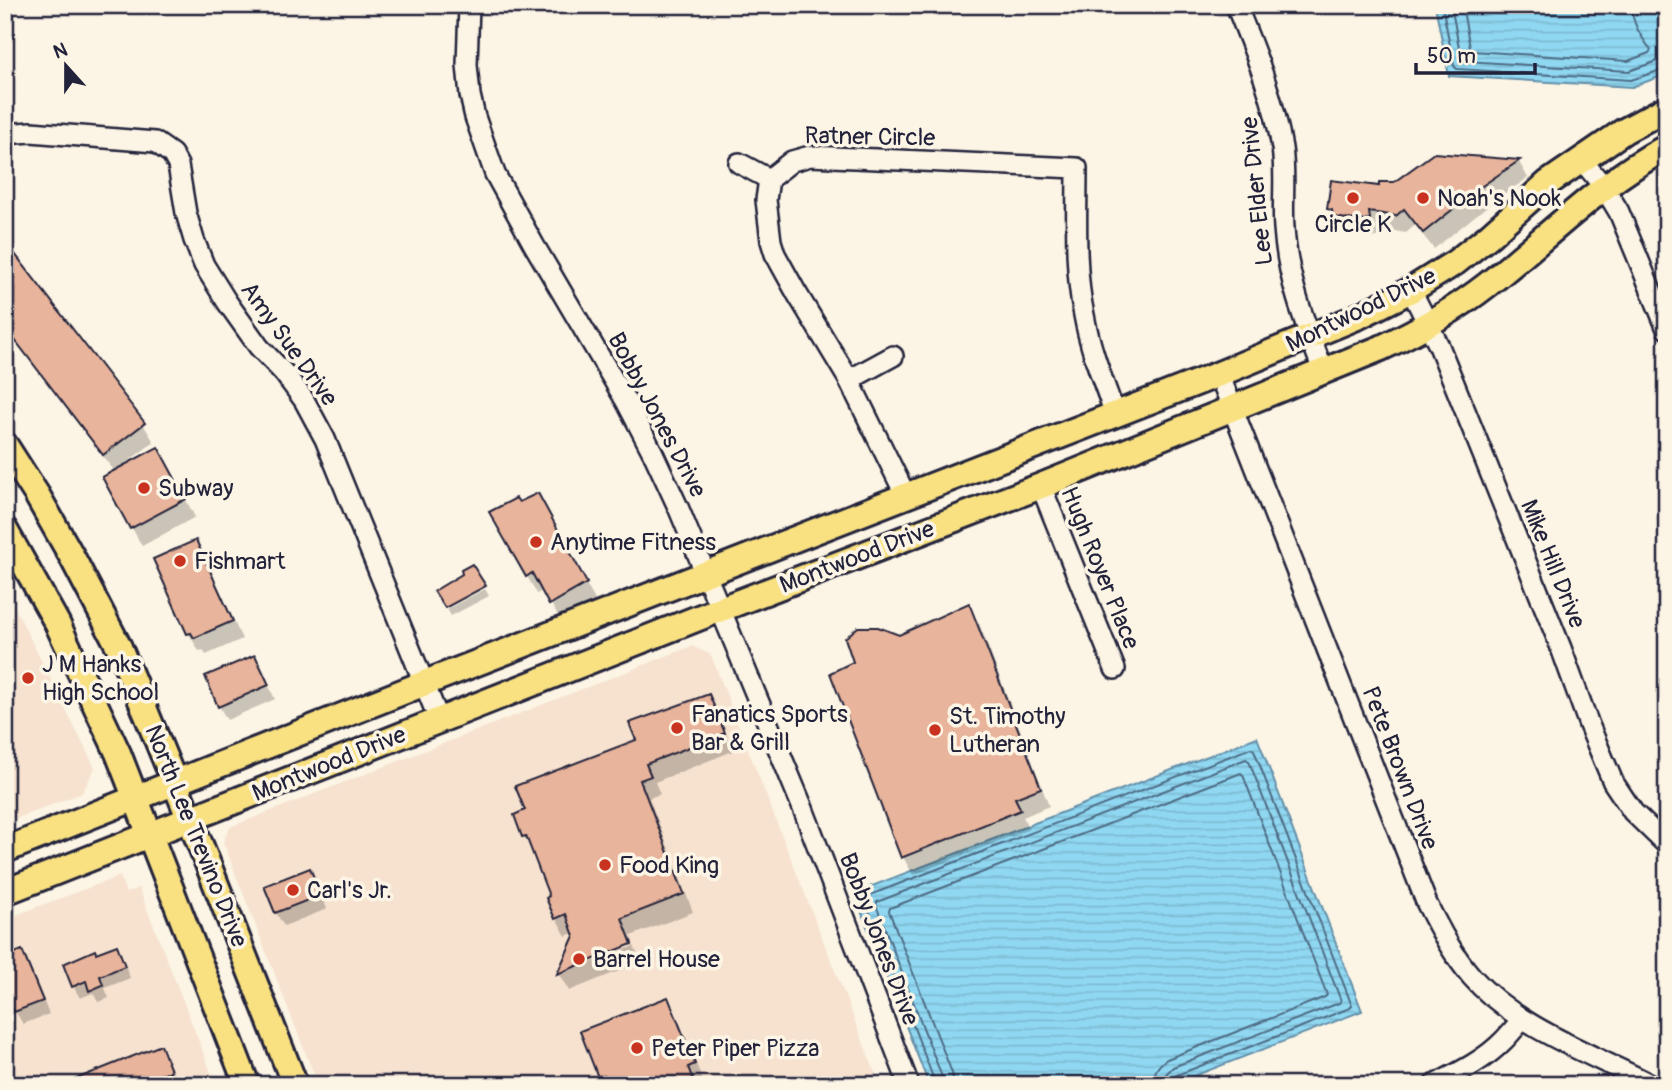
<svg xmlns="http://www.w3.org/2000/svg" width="1672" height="1090" font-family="Pangolin,sans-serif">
<defs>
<pattern id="water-rules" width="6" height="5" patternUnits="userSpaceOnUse" patternTransform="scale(1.75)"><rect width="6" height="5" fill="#90d8f2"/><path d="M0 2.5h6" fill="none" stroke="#7cb9d0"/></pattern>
</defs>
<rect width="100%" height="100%" fill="#fcf5e5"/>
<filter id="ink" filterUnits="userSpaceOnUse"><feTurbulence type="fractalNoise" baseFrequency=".0143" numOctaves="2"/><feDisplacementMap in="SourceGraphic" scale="14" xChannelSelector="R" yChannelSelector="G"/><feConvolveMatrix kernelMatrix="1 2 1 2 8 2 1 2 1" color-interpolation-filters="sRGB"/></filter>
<g filter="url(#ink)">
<g fill="#f6e2cf">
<polygon points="5,588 95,768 82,793 5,823"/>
<polygon points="692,646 711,655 880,1085 318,1085 223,842 230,827"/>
<polygon points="120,876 126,893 139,888 216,1085 5,1085 5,919"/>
</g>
<g fill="url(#water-rules)" stroke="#648fa9" stroke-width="2">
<polygon points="1435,5 1656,5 1667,33 1667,74 1632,87 1449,76"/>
<polygon points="1257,737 1362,1011 1171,1085 929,1085 854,893"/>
</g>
<g fill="#0003">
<polygon points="1435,155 1519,162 1528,178 1491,203 1434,249 1415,225 1406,233 1378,228 1379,236 1372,238 1344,233 1329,209 1395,183"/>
<polygon points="5,244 143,424 154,442 122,466 123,468 168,467 195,517 142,546 132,528 115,472 5,329"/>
<polygon points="518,505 547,513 596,602 561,621 543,590 537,594 492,513"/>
<polygon points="196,542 206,560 242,639 206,655 203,650 199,651 189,634 156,560"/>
<polygon points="485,589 489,596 451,616 447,609"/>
<polygon points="968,606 979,623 1049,806 1023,817 1029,829 913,875 903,857 832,673 855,663 899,637"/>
<polygon points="255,657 275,699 227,720 219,706 207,677"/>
<polygon points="708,696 718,714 733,751 655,782 660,794 649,798 693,912 631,936 633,942 579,963 579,967 634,946 641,962 569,991 559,974 576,936 575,932 566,936 556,918 548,898 551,897 534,854 524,836 638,741"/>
<polygon points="309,870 317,883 327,909 284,926 276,913 266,887"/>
<polygon points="116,947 123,959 130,978 105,988 109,998 98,1002 93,993 80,998 73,986"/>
<polygon points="21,952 28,965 49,1014 23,1024 15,1011"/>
<polygon points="668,1000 677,1016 703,1081 697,1085 603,1085"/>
<polygon points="160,1047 168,1060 178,1084 73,1085"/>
</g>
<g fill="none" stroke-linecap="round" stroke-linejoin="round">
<g stroke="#4e6b84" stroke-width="2">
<polyline points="1442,5 1454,66 1457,69 1631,80 1667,68"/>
<polyline points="1451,5 1461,58 1464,61 1629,71 1660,60 1667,59"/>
<path d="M1462 5 1470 48 1472 51 1628 61 1649 53 1651 50C1641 37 1632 23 1631 5"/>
<polyline points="935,1085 934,1080 865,900 865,897 1251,748 1254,750 1352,1006 1350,1008 1177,1075 1173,1079 1172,1085"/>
<polyline points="943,1085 942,1077 876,905 877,902 1246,759 1249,761 1341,1001 1339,1003 1173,1067 1166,1074 1163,1085"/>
<path d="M954 1085 952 1073 889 911 890 908 1241 773 1243 775 1327 995 1325 997 1167 1059C1157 1065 1153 1073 1153 1085"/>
</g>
</g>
<g fill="#e8b49b" stroke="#22223b" stroke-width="2">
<polygon points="1434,153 1520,160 1482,186 1423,233 1404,209 1396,216 1369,212 1370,219 1362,221 1333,217 1332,210 1327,209 1331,180 1379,186 1379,182 1394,182"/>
<polygon points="5,241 145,423 103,455 5,327"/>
<polygon points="158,447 186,499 130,529 102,477"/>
<polygon points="538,493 587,583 549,605 532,573 526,577 489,512 516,498 519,502"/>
<polygon points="196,540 233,621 194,638 191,633 187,634 153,559"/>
<polygon points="472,564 486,586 445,608 434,591 462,574 461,570"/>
<polygon points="969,603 1041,788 1015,798 1021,810 901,858 830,673 853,662 845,638 858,627 878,627 899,635"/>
<polygon points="255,655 269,685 218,707 205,676"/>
<polygon points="709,694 725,733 646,764 651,776 640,780 684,894 622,918 632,944 557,974 574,936 566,914 555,919 546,898 549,896 526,836 522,837 514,815 525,810 515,786 636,740 629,723"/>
<polygon points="310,868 321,895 275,913 264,886"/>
<polygon points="117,945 125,966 100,976 103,985 89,991 86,981 72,987 63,964 95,950 96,953"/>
<polygon points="22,950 43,1001 14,1012 5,990 5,957"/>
<polygon points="668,997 695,1064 688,1067 695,1085 601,1085 580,1031"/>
<polygon points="161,1045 171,1071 147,1080 148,1085 61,1085"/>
</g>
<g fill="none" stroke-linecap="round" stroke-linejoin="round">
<defs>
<g id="minor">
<polyline points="469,5 467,65 470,95 475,117 495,174 534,245 627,403 653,453 678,507 802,806 909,1085"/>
<path d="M1236 5C1255 52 1274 98 1282 148 1286 175 1282 202 1284 228 1287 279 1306 326 1324 373"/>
<polyline points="5,134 31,132 155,142 172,154 178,165 186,213 194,240 204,265 227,302 259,347 284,373 304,400 325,439 439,720"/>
<polyline points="1581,159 1604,187 1619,212 1667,329"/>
<polyline points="739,163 769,179"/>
<polyline points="1411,290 1439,346 1561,648 1589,725 1613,782 1633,812 1667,845"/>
<path d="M1219 374 1427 904C1440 930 1453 955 1472 977 1517 1028 1592 1054 1652 1085"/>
<polyline points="849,380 893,356"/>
<polyline points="1041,486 1115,669"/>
<path d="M906 496 849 380 796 292 775 254 771 241 766 200 769 179 792 161 810 156 1077 168C1077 215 1074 269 1084 315 1090 349 1103 381 1115 414"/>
<path d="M1434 1085C1458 1073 1485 1060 1504 1040 1510 1034 1516 1026 1522 1020"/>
</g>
<g id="major">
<polyline points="5,445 37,495 71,555 119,647 202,849 295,1085"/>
<polyline points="5,530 57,623 118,753 247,1085"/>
<polyline points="5,850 425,683 1219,374 1357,317 1411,290 1456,262 1489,236 1548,183 1624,131 1667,108"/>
<path d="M5 892 721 609 1041 486 1381 348C1419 330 1454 311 1487 285 1547 238 1599 183 1667 147"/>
</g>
</defs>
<use href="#minor" stroke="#22223b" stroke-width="24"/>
<use href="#major" stroke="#22223b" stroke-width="30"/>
<use href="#minor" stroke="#fcf5e5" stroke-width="19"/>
<use href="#major" stroke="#f9e181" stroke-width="24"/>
</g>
</g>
<g fill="#c8321e" stroke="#fcf5e5" stroke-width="2.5">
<circle cx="1353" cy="198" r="7"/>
<circle cx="1423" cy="198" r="7"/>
<circle cx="144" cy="488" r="7"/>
<circle cx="536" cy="542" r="7"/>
<circle cx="180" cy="561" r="7"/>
<circle cx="28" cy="678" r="7"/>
<circle cx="677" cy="728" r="7"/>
<circle cx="935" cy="730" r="7"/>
<circle cx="605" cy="865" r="7"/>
<circle cx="293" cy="890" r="7"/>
<circle cx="579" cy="959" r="7"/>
<circle cx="637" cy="1048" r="7"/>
</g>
<g text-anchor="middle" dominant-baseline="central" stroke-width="7" stroke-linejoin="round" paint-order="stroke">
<g font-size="24" fill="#22223b" stroke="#fcf5e5">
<text transform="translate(870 137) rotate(1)">Ratner Circle</text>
<text transform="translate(1257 191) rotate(-96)">Lee Elder Drive</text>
<text transform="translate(1361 310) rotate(-26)">Montwood Drive</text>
<text transform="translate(289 344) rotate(54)">Amy Sue Drive</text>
<text transform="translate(657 415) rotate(62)">Bobby Jones Drive</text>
<text transform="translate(857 557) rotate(-21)">Montwood Drive</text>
<text transform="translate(1553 564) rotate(68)">Mike Hill Drive</text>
<text transform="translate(1100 568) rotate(68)">Hugh Royer Place</text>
<text transform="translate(329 764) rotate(-22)">Montwood Drive</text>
<text transform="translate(1400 768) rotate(69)">Pete Brown Drive</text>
<text transform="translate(196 836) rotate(68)">North Lee Trevino Drive</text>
<text transform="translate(879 939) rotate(69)">Bobby Jones Drive</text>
</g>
<g font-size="24" fill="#22223b" stroke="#fcf5e5" text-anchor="start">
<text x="1437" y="198">Noah's Nook</text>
<text x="1353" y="224" text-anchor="middle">Circle K</text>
<text x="158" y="488">Subway</text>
<text x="550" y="542">Anytime Fitness</text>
<text x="194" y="561">Fishmart</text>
<text x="42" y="664">J M Hanks<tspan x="42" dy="28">High School</tspan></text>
<text x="691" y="714">Fanatics Sports<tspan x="691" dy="28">Bar &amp; Grill</tspan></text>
<text x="949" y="716">St. Timothy<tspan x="949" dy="28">Lutheran</tspan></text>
<text x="619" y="865">Food King</text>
<text x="307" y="890">Carl's Jr.</text>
<text x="593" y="959">Barrel House</text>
<text x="651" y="1048">Peter Piper Pizza</text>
</g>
</g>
<rect width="1672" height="1090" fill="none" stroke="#fcf5e5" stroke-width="28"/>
<rect x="14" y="14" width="1644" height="1062" fill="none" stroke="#22223b" stroke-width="2.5" filter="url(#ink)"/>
<g transform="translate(66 66) rotate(339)" stroke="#fcf5e5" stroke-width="5" paint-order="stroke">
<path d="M0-5L12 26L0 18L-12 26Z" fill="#22223b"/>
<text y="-10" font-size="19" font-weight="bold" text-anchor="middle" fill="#22223b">N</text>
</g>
<path d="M1416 63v10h119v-10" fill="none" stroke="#22223b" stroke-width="3.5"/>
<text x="1427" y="63" font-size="21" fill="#22223b" stroke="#fcf5e5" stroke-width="5" paint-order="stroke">50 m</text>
</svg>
